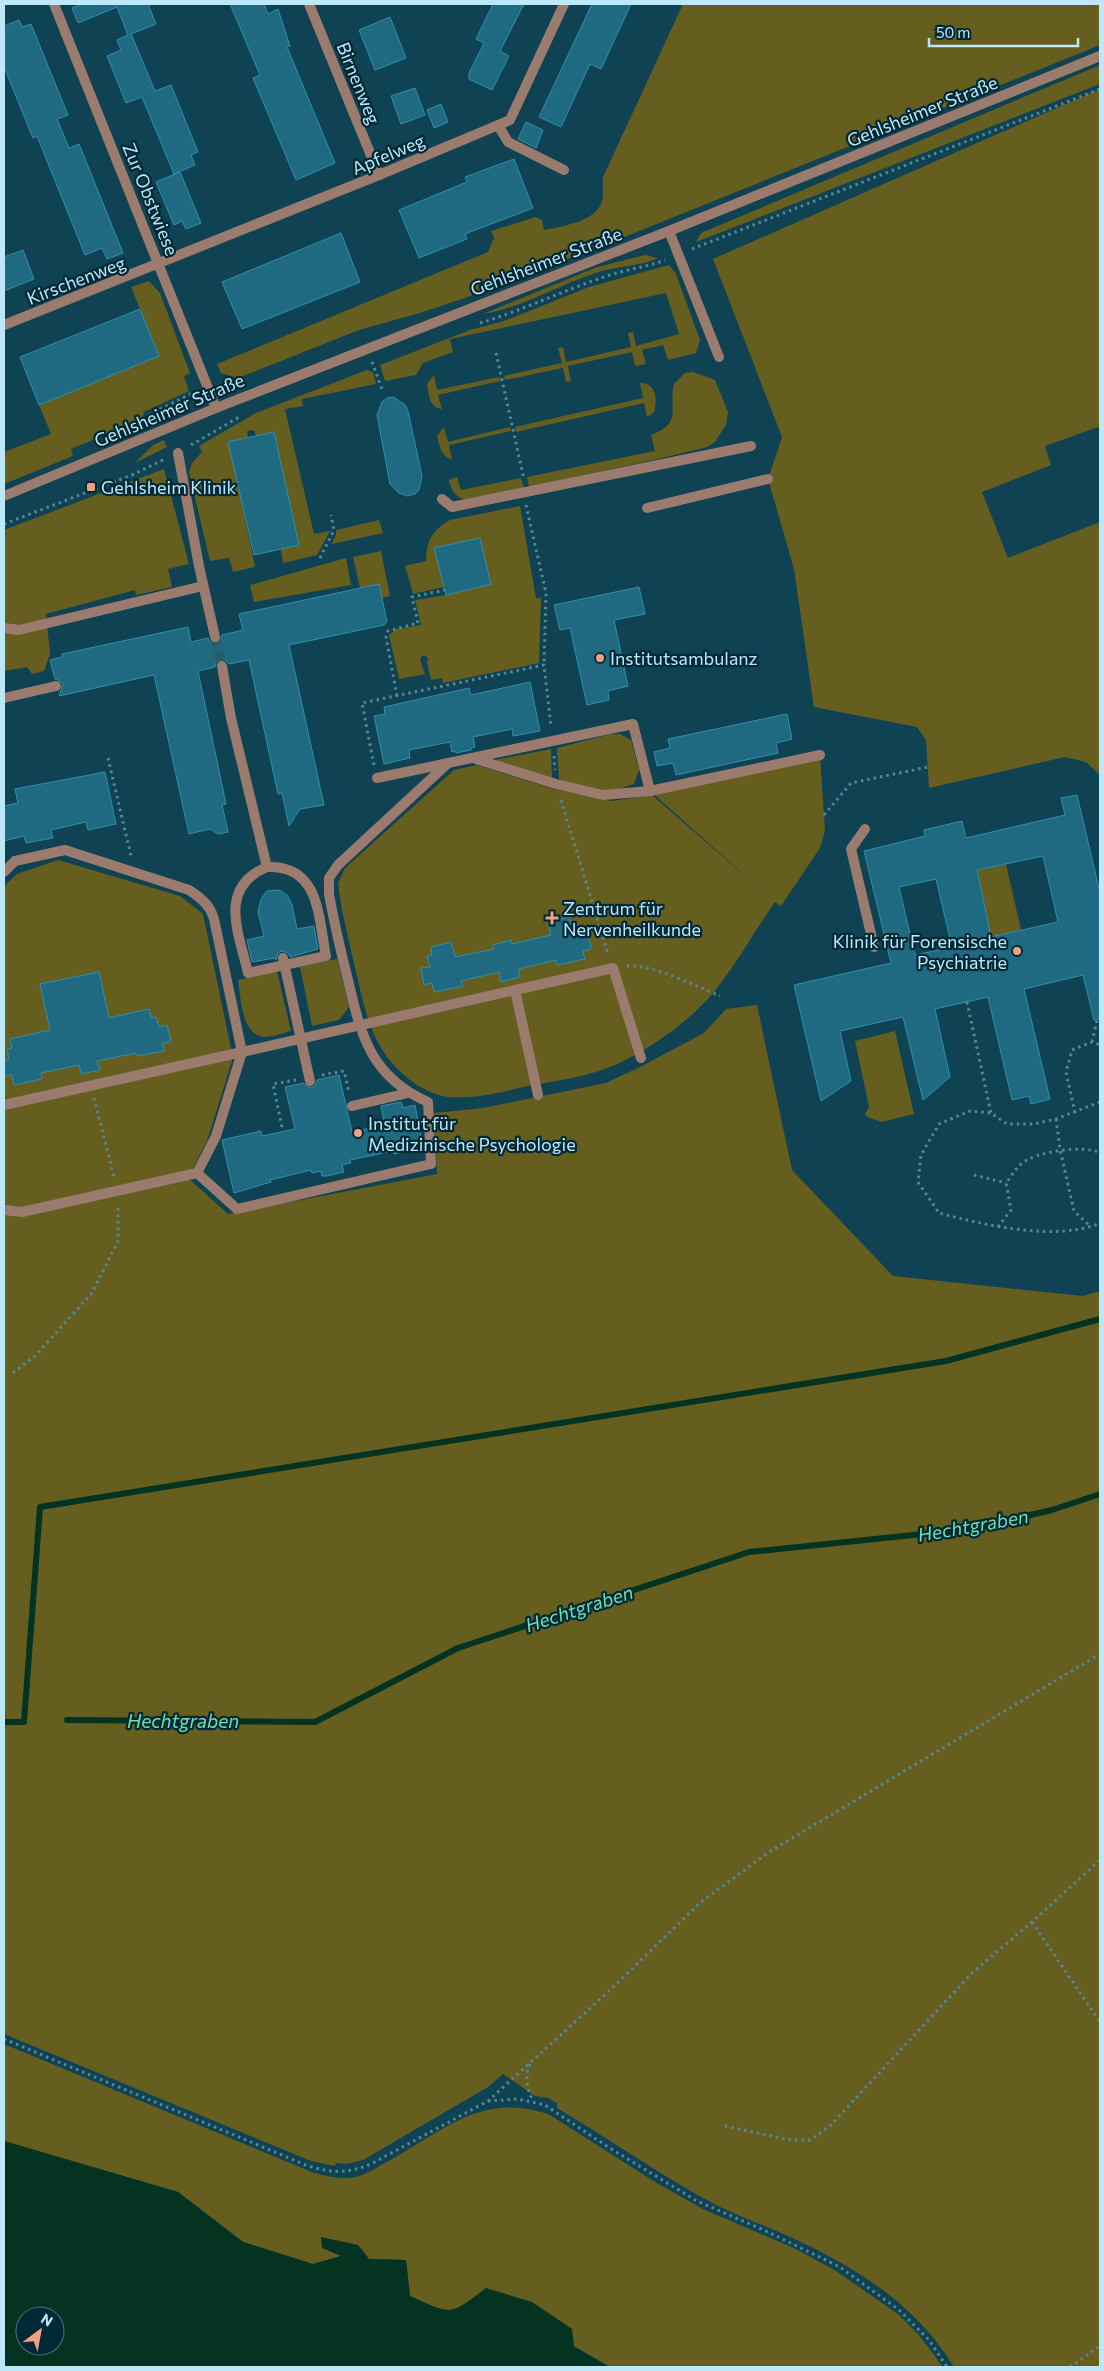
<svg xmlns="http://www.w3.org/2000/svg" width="1104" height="2371" font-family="Commissioner,sans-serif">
<rect width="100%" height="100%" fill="#0f4353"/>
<g fill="#655e1f">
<path d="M683 4H1100V45L622 238 462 299 420 313 359 330 238 378 221 373 217 364 488 252 494 238 491 231 536 217 542 220 544 230C563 226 596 222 602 201 604 194 602 184 603 177Z"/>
<polygon points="1100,65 1100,84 696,242 701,233"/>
<polygon points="1100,89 1100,431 1098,427 1045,446 1051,465 982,492 1008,558 1100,522 1100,775 1086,762 1065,757 929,788 926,740 917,727 814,707 794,569 768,479 782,437 713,259"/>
<path d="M645 255 658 258C641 266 621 266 602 271 561 283 526 307 483 314L597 267Z"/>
<polygon points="669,265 676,274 700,340 696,353 668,360 663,345 642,350 646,364 635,366 632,352 568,366 571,381 566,382 563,368 505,380 504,376 562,363 558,348 563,347 566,362 631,347 628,333 633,332 636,346 679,334 666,293 450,339 453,352 423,363 416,375 385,381 380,365 470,330 504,321 589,287"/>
<polygon points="149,281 160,293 190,373 184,376 189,391 144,412 143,419 71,449 73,456 4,484 4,452 51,434 39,405 159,356 131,287"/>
<polygon points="367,370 373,372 376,384 302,399 303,406 285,409 314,534 330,531 317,555 283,563 281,549 299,545 274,432 256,436 254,430 247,431 248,438 229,442 255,567 233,572 229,558 210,561 189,472 192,463 202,452 199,446 256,413"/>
<path d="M693 372 715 380 728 412 726 425 715 442 707 447 658 459 529 487 527 477 655 451 651 435C684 423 668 407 674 384L685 373Z"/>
<path d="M434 375 437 390 499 377 500 381 438 395 442 409C429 408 429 394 427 384Z"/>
<path d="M640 383C656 382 658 400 654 412L647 417 644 403 516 432 515 427 643 398Z"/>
<path d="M444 427 448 442 510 427 511 431 449 445 452 460C441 456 440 447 437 436Z"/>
<polygon points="164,440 167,447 135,463 153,445"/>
<polygon points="164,469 189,564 168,569 172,587 136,595 135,590 46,614 50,654 44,671 32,674 27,667 4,671 4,530"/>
<path d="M457 477 461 490 521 478 524 488 466 500C455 497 451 490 449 480Z"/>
<path d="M520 506 536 598H541L539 663 443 683 442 678 431 680 427 662 428 659 426 656H422L420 660 425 674 399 679 389 635 396 629 421 625 415 600 446 595 491 584 479 538 435 548 444 587 413 594 405 566 426 561C426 542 433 529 450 520Z"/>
<polygon points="379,520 383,533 332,544 336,535 336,530"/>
<polygon points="381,551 390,596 379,598 381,592 379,586 360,588 353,557"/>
<polygon points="346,558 351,585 254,602 250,585"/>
<polygon points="611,734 620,734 631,740 639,770 634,784 606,793 559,780 557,748"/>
<polygon points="551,749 552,778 495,760"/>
<path d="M820 755 825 831 820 848 781 906 775 902C754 932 736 965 713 993 688 1023 642 1055 605 1069 580 1078 554 1081 528 1086 502 1092 476 1099 449 1097 421 1094 391 1068 379 1044 366 1021 361 993 355 968 349 940 341 911 338 883L345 868 454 770 477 765 554 789 612 801 652 795 770 898 650 791Z"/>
<path d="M58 860 180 896 203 914 233 1058 207 1141 188 1178 228 1214 437 1174 434 1113 483 1108 606 1083 642 1066 704 1033 726 1009 757 1005 792 1170 893 1276 1083 1296 1100 1291V2367H954C916 2304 854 2266 790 2237 766 2226 740 2217 716 2205 661 2176 610 2139 557 2108V2103L548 2098 535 2096 503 2074 488 2087 363 2160 347 2164 336 2163 335 2166 311 2161 4 2034V886L17 874Z"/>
<polygon points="1006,864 1021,930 991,937 977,870"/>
<polygon points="337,959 349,1007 339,1020 312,1026 300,967"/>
<path d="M277 971 291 1031C283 1033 272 1037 264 1037 241 1034 241 998 238 980Z"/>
<polygon points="895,1031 914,1114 882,1122 867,1117 865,1114 869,1107 855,1041"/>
<path d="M4 2044 314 2173C327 2176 342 2180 356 2177 368 2174 382 2164 394 2158 448 2127 485 2092 550 2115L655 2182 703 2209 794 2248 836 2271 898 2314 919 2335 943 2367H610L574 2346 486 2288C450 2317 452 2315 410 2296L406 2260 369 2259 358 2245 341 2256 313 2264 243 2242 178 2192 4 2141Z"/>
</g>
<path fill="#043322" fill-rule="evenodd" d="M4 2141 178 2192 243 2242 313 2264 341 2256 322 2248 321 2237 358 2245 369 2259 406 2260 410 2296C451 2315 450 2316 486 2288L532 2302 572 2329 574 2347 610 2367H4ZM25 2316H55V2346H25Z"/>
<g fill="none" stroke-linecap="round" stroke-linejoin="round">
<g stroke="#043322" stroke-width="6">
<polyline points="67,1720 315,1722 458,1648 749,1552 971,1529 1052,1510 1100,1494"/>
<polyline points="4,1722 24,1722 40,1507 946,1361 1100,1319"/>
</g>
</g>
<g fill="#206a81" stroke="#2e90ae" fill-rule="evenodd">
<polygon points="82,4 148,4 156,24 131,34 155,91 171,85 198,152 191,155 195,165 174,174 142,97 126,103 107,56 121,50 117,40 128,35 117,7 78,23 72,8"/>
<polygon points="230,4 264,4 268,14 278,9 290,46 287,47 335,163 296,180 253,78 260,75"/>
<polygon points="493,4 524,4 500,51 509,56 492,90 469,79 469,73 484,43 476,39"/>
<polygon points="592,4 631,4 601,69 590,64 561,127 539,117"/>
<polygon points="390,17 406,58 375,70 359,30"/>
<polygon points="19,20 22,27 31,24 68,115 57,119 69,148 79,144 123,253 107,259 102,248 85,255 37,136 33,138 4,67 4,26"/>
<polygon points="415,88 425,115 401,124 391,96"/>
<polygon points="441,104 448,122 434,128 427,110"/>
<polygon points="526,122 543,130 536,148 518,139"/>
<polygon points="514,159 533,208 465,234 467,239 419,258 399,210 467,182 465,177"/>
<polygon points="180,172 201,223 186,229 182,221 174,225 156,182"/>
<polygon points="341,233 360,282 242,329 222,282"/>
<polygon points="23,250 34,279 4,291 4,257"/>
<polygon points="140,309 159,356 39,405 20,357"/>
<polygon points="394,397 405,405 408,411 422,476 419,490 415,494 407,496 399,493 390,484 377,415 382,402 387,398"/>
<polygon points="274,432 299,545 254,555 228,442"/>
<polygon points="480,538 491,584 446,595 434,548"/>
<polygon points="379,584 387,622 384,625 289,645 324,805 300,809 289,826 282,793 278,794 249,660 229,664 225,660 220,659 216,663 215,667 198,671 226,804 222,805 228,832 218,834 210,829 189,834 154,675 59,696 63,684 58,680 55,679 50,660 62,657 62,654 188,627 191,642 208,638 210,642 216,644 220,642 222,635 243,630 239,614"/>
<polygon points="639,587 645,614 614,620 628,686 608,691 609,700 587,705 570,628 560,630 554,605"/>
<polygon points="530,682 540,731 513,736 512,729 473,737 475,747 471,748 471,750 456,753 455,751 452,752 450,742 409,750 410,758 384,764 374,716 385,714 384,707 469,688 471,695"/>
<polygon points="787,714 792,739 776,743 778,753 676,775 673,763 657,766 654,752 670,748 668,739"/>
<polygon points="105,772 116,824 88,830 86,822 51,830 53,838 26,843 24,836 4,841 4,806 18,803 15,789"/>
<path d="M1077 795 1100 893V1019L1094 1020 1083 975 1024 989 1050 1099 1031 1104 1029 1096 1012 1100 988 997 935 1009 950 1077 923 1100 903 1017 840 1031 851 1081 821 1101 794 985 891 963 864 851 925 836 924 830 962 821 966 838 1065 815 1061 798ZM1043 856 1058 922 991 937 977 870ZM936 879 952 947 915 955 899 887Z"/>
<polygon points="279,890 287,895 292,905 297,929 314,926 318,949 290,957 288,953 282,951 278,953 276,960 275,958 252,962 247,940 264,936 258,912 261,899 267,891"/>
<polygon points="569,917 571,924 577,923 579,934 588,932 591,949 583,951 585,959 557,965 556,960 518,969 520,977 501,982 499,972 461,981 463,986 434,992 432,983 424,985 421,968 430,967 427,956 432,955 431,947 451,942 455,957 494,949 493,945 511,940 512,944 551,935 548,922"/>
<polygon points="99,972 109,1018 149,1009 151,1018 156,1017 159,1027 167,1025 171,1042 162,1043 164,1051 137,1056 136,1053 97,1061 100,1070 81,1074 79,1065 41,1073 42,1079 14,1085 12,1075 4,1076 4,1060 9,1059 7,1049 12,1048 10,1039 50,1030 40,984"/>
<polygon points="339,1075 352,1132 385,1125 381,1106 401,1102 403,1108 415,1105 423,1147 394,1154 393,1151 350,1160 351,1163 342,1165 344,1172 327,1176 322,1176 321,1171 312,1173 311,1170 270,1180 271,1182 234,1193 222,1140 261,1131 262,1136 295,1129 285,1087 303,1083 311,1088 315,1086 317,1080"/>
</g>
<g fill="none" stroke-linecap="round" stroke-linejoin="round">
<polyline stroke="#295c6c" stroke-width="10" stroke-dasharray="10 5" stroke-linecap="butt" points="215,637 222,666"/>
<g stroke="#578797" stroke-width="3" stroke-dasharray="2.5 4" stroke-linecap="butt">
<polyline points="692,249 1100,89"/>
<path d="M480 323C524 310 566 289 610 275 628 269 647 267 665 260"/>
<polyline points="496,353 524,479"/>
<polyline points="372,362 383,392"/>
<polyline points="145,421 150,414 195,392"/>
<polyline points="191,445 241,416"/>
<polyline points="526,505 546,593 544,665"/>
<polyline points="4,524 132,475 165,459"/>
<polyline points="320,558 334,530 331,515"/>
<polyline points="397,696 386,637 388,631 418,623 412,597 445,590"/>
<polyline points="554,756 555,770"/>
<polyline points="108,758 131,856"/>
<polyline points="374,765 362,703 544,665 551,727"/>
<polyline points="561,800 608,954"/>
<polyline points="824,815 851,783 928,767"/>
<path d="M627 966C652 964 696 986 720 996"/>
<polyline points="967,1002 991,1113"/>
<polyline points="1092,1042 1098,1016"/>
<polyline points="322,1075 344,1071 349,1092"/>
<polyline points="94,1098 114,1177"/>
<path d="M1100 1102 1056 1119 1034 1124H1007L991 1113 970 1111 939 1124 921 1155 918 1182 939 1213C984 1225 1056 1242 1100 1223"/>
<polyline points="1075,1113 1066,1072 1072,1050 1092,1042 1100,1045"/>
<polyline points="1056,1119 1060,1149 1074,1211 1091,1227"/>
<polyline points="282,1127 273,1084 296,1080"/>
<polyline points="974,1175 1006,1183"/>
<path d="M998 1227 1011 1210 1006 1183C1011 1177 1015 1169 1021 1164 1034 1152 1084 1144 1100 1153"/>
<polyline points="13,1373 35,1356 92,1293 118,1241 118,1205"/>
<polyline points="1032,1922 1100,2022"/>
<path d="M4 2039 308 2166C333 2173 346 2174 371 2164L488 2101 610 1990 702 1901 769 1852 1100 1654"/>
<path d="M530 2064C524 2078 527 2088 533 2101"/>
<polyline points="488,2101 518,2099 545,2105 608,2147 697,2201 768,2232 840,2267 899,2310 929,2340 947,2367"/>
<polyline points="725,2126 791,2140 810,2140 830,2126 972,1973 1032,1922 1100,1860"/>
<polyline points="1070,2367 1100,2346"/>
</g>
<g stroke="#9a7b6e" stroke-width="10">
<polyline points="498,125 508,142 564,170"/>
<polyline points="669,231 719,357"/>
<polyline points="442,499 452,507 751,446"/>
<polyline points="647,508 768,479"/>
<polyline points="4,628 19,630 203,586"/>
<polyline points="4,698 56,686"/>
<polyline points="476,759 556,784 603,795 650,791"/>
<polyline points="377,778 633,724 650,791 820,755"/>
<polyline points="865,829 851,849 874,947"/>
<path d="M4 872 15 861 65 850 189 890C201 898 210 905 214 919L242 1052 515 990"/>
<polyline points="538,1095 515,990 613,968 641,1058"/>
<polyline points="4,1105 242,1052 216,1136 197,1173 22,1212 4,1210"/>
<polyline points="352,1106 408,1093"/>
<path d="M197 1173 237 1209 431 1164 428 1102C371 1077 361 1036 348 980 341 952 334 923 329 894V878L338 865 447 764"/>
</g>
<g stroke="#9a7b6e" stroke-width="10">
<polyline points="178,453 199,566 215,637"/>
<polyline points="222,666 231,718 267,867"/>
<path d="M267 867C320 865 318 916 326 956L248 973C239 933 217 888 267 867Z"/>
<polyline points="283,958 310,1081"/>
</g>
<g stroke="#9a7b6e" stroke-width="10">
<polyline points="54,4 216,408"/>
<polyline points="309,4 379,175"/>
<polyline points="4,325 379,175 510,120 564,4"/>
</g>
<polyline stroke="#9a7b6e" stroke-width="10" points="4,496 216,408 669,231 1100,56"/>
</g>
<g fill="#f2a07f" stroke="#002835" stroke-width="2">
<rect x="86" y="482" width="10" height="10" rx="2.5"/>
<circle cx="600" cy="658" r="5"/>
<path d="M549.5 910.5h5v5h5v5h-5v5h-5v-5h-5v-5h5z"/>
<circle cx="1017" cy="951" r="5"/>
<circle cx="358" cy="1133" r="5"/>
</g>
<g text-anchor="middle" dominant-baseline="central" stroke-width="4.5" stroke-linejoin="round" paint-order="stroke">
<g font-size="18" fill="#bde8f8" stroke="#002835">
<text transform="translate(359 83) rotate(68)">Birnenweg</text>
<text transform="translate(922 111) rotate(-22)">Gehlsheimer Straße</text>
<text transform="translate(388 154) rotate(-23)">Apfelweg</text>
<text transform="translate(151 199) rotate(68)">Zur Obstwiese</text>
<text transform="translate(546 261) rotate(-21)">Gehlsheimer Straße</text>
<text transform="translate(76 280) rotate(-21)">Kirschenweg</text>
<text transform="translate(169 410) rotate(-23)">Gehlsheimer Straße</text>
</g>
<g font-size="18" fill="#bde8f8" stroke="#002835" text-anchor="start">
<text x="101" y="487">Gehlsheim Klinik</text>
<text x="610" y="658">Institutsambulanz</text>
<text x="563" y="908">Zentrum für<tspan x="563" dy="21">Nervenheilkunde</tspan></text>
<text x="1007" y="941" text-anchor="end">Klinik für Forensische<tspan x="1007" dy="21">Psychiatrie</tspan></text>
<text x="368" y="1123">Institut für<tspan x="368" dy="21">Medizinische Psychologie</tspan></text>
</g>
<g font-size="19" font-style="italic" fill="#70e2b1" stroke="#002835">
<text transform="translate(973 1525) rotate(-10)">Hechtgraben</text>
<text transform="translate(579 1608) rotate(-18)">Hechtgraben</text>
<text x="183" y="1720">Hechtgraben</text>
</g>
</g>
<rect width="1104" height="2371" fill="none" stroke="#bde8f8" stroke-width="10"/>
<g transform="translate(40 2331) rotate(32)"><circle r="24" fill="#002835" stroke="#4c7583"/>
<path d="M0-4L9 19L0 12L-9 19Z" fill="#f2a07f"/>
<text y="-8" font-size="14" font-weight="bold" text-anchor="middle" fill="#bde8f8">N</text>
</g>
<path d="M929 38v8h149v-8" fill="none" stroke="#bde8f8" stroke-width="2.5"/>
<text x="936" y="38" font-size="15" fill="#bde8f8" stroke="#002835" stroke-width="4" paint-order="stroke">50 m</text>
</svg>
